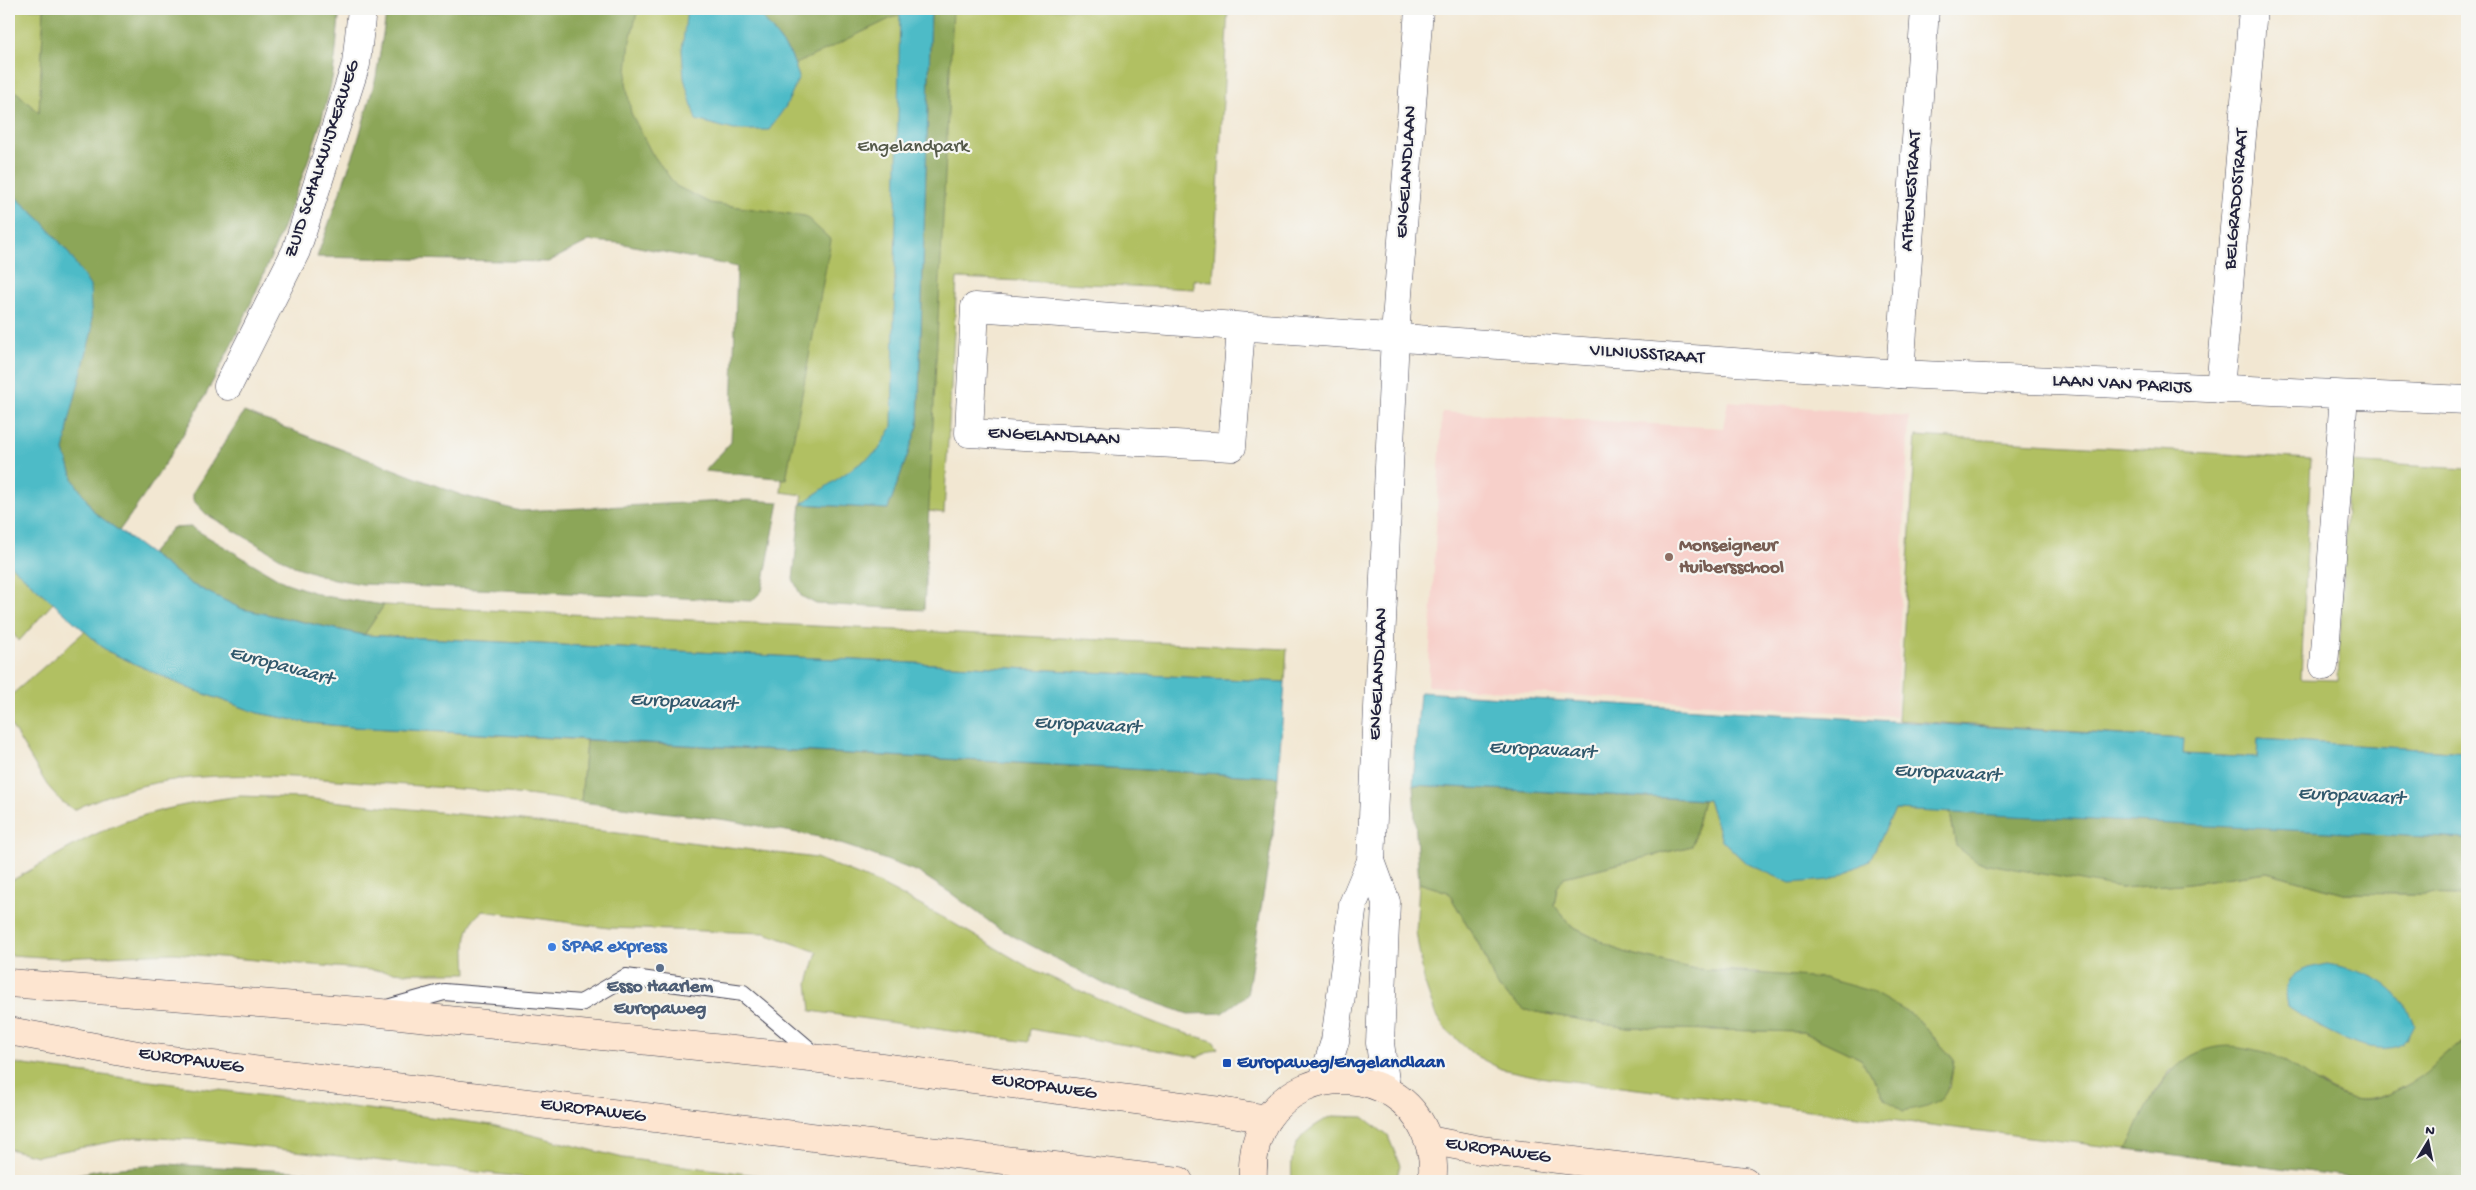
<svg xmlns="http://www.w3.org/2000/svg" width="2476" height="1190" font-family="'Gochi Hand',sans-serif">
<rect width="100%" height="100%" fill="#f6f6f2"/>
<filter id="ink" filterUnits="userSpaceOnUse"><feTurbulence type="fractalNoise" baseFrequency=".02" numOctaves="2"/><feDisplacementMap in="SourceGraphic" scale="10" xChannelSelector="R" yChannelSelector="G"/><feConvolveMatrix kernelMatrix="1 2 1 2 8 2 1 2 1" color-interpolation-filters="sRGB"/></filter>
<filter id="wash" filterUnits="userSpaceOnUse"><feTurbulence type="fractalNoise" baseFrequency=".0096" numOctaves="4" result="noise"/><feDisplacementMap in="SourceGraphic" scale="20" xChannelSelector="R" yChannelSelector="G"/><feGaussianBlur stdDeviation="1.12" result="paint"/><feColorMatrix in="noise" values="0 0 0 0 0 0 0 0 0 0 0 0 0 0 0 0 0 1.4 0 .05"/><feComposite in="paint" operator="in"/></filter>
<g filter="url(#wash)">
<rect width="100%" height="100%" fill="#f2e7d2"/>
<polygon fill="#f7d0ca" points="1728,401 1909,416 1896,716 1428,686 1442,412 1723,428"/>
<g fill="#b1c062" stroke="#6a714e" fill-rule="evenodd">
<polygon points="9,9 44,9 39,114 9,85"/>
<polygon points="396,9 1228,9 1213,281 1194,280 1194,289 957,278 944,513 813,496 801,504 803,495 781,492 807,235 340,236"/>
<polygon points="1916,436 2311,459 2301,679 2338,680 2348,462 2467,469 2467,752 2258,739 2257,758 2182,754 2183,739 1898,720"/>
<polygon points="9,564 53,603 19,641 9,629"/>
<polygon points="384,605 1287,649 1285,682 364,635"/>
<path d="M85 631 107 651 188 688 258 713 310 723 353 727 586 740 581 802C513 792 446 788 378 783 276 776 169 762 74 810L62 802 47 785 9 722V697Z"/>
<path d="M239 796 303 798 506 819 816 858 878 883 948 920 1030 968 1125 1011 1171 1029 1213 1041 1218 1048 1198 1057 1030 1029 1028 1042 811 1011 808 983 817 952 765 933 609 928 483 911C462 925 466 950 467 973H405L174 953 61 958 9 955V882C47 862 83 837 124 822 161 808 199 802 239 796Z"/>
<path d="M1703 800H1708L1722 840 1746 863 1869 861 1895 810 1950 812 1956 846 2120 888 2181 884 2267 872 2343 893 2467 895V1042C2445 1050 2442 1060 2425 1074 2409 1086 2383 1099 2362 1100 2348 1100 2331 1090 2319 1083L2170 1071 2153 1094 2127 1149 1539 1077 1501 1069 1474 1055 1445 1029 1436 1016 1424 981 1416 932 1419 883 1448 892 1482 950 1497 987 1525 1010 1628 1028 1803 1032 1861 1059 1885 1099 1950 1088 1954 1060 1916 1017 1757 972 1695 969 1623 952 1572 927 1554 905 1557 888 1564 877 1692 846ZM2288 979 2331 1031 2318 1027Z"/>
<polygon points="9,1063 492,1125 623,1158 802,1181 556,1181 200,1140 136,1137 37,1156 9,1149"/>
<path d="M1332 1116 1363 1117 1388 1136 1400 1165 1396 1181H1292C1289 1143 1300 1133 1332 1116Z"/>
<polygon points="306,1172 381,1181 304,1181"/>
</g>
<g fill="#8ca658" stroke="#57644a">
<path d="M44 9H340C337 34 336 60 331 84 321 128 303 175 287 217 243 330 191 434 119 531L95 513 74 481 64 451 69 421 68 252 42 221 9 191V85L39 113Z"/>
<polygon points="387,9 638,9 630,40 626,82 631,113 651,152 676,186 710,203 805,216 831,240 786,479 705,471 731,442 737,267 619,243 589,241 548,262 317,257 356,147 376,77"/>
<polygon points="756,9 900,9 900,14 794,65 791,55"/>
<polygon points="931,9 953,9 924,610 816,604 801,596 793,579 801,504 888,509 918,426"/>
<polygon points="244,412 461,495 520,511 748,500 779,502 762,591 752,601 362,584 329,578 294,566 206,514 193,500 193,492"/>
<polygon points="191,527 284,582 324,596 384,605 364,635 242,609 191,584 151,554 172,528"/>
<polygon points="586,740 1278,777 1273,835 1247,995 1222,1013 1188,1014 1108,986 998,928 952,894 918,872 862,851 819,837 727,820 581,802"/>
<path d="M1413 785 1703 800 1692 846 1564 877 1557 888 1554 905 1572 927 1623 952 1695 969 1824 978 1870 991 1916 1017 1954 1060C1947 1103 1944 1103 1903 1111L1885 1099 1861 1059 1803 1032 1628 1028 1525 1010 1497 987 1482 950 1448 892 1419 883Z"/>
<polygon points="1950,812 2467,839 2467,895 2343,893 2267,872 2181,884 2120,888 1977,862 1956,846"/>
<path d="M2467 1042V1181H2385L2127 1149C2149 1095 2181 1032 2251 1049 2258 1051 2267 1052 2273 1055 2301 1068 2328 1097 2360 1100 2378 1102 2412 1084 2426 1073 2441 1060 2447 1049 2467 1042Z"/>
<polygon points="167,1164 306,1172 304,1181 42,1181 99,1170"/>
</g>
<g fill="#4dbbc7" stroke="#386e81">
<polygon points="687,9 756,9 791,55 799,77 786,106 769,130 734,130 696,120 684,78 682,50"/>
<polygon points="900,9 931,9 918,426 888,509 801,504 878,451 892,427"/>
<polygon points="9,191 42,221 68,252 90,286 92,331 69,421 64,451 74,481 95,513 191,584 242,609 364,635 1285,682 1278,777 353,727 310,723 258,713 188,688 107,651 9,564"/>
<polygon points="1420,692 2184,739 2183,754 2257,758 2258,739 2467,752 2467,839 1895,810 1869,861 1830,880 1790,883 1746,863 1722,840 1708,800 1413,785"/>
<path d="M2327 964C2368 971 2399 983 2414 1025 2410 1032 2406 1043 2398 1046 2366 1057 2314 1025 2288 1007 2280 973 2298 970 2327 964Z"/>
</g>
</g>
<g filter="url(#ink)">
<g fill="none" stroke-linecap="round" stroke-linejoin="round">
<defs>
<polyline id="service" points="387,1008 444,992 581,1003 626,977 743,993 818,1057"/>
<g id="minor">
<polyline points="1241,328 1232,447 969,433 975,307 1900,374 2467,400"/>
<polyline points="1900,374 1925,9"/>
<polyline points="228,386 296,251 356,64 362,9"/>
<polyline points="2220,389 2253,9"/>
<polyline points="2324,666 2344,395"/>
<polyline points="1371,861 1386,902 1380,1043 1386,1089"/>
<polyline points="1323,1080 1335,1041 1353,904 1371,861 1395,336 1419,9"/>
</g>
<g id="secondary">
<polyline points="9,983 371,1012 820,1059 1220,1111 1267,1119"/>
<polyline points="9,1031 154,1058 1179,1181"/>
<polyline points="1429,1140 1480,1150 1745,1181"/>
<path d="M1253 1181C1252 1160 1255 1137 1267 1119 1305 1063 1396 1068 1424 1130 1431 1145 1435 1164 1432 1181"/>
</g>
</defs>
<use href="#service" stroke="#414052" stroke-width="18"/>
<use href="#minor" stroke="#414052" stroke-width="29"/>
<use href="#secondary" stroke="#414052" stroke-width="29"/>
<use href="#service" stroke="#fff" stroke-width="16"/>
<use href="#minor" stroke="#fff" stroke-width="28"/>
<use href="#secondary" stroke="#fde5d0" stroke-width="28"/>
</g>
</g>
<circle fill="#8d6e63" stroke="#f6f6f2" stroke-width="2" cx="1669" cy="557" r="5"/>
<circle fill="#3f7fe0" stroke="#f6f6f2" stroke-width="2" cx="552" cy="947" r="5"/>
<circle fill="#5c6f8a" stroke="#f6f6f2" stroke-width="2" cx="660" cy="968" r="5"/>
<rect fill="#1a4fb4" stroke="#f6f6f2" stroke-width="2" x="1222" y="1058" width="10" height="10" rx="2.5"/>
<g text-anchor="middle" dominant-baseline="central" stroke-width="4.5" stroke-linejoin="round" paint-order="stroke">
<g font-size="19" fill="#545949" stroke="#f6f6f2">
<text x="913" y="147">Engelandpark</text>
</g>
<g font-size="19" fill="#22223b" stroke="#f6f6f2">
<text transform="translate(323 159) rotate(-72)">ZUID SCHALKWIJKERWEG</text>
<text transform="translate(1407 172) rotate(-86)">ENGELANDLAAN</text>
<text transform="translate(1912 191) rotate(-86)">ATHENESTRAAT</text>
<text transform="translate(2237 199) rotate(-85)">BELGRADOSTRAAT</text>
<text transform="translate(1647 355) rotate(4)">VILNIUSSTRAAT</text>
<text transform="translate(2122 385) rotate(3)">LAAN VAN PARIJS</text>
<text transform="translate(1054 437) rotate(3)">ENGELANDLAAN</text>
<text transform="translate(1379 674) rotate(-87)">ENGELANDLAAN</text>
<text transform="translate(191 1061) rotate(8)">EUROPAWEG</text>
<text transform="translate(1044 1087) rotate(8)">EUROPAWEG</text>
<text transform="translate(593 1111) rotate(7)">EUROPAWEG</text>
<text transform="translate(1498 1151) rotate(8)">EUROPAWEG</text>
</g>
<g font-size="19" font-weight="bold" fill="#785e54" stroke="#f6f6f2" text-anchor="start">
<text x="1679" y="546">Monseigneur<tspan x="1679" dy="22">Huibersschool</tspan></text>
</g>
<g font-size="19" font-weight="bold" fill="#366cbe" stroke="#f6f6f2" text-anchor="start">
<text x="562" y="947">SPAR express</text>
</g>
<g font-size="19" font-weight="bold" fill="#4e5e75" stroke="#f6f6f2">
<text x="660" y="987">Esso Haarlem<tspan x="660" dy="22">Europaweg</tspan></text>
</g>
<g font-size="19" font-weight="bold" fill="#164399" stroke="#f6f6f2" text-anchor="start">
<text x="1237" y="1063">Europaweg/Engelandlaan</text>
</g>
<g font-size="20" font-style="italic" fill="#31586c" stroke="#f6f6f2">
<text transform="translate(281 667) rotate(15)">Europavaart</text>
<text transform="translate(683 703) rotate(3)">Europavaart</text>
<text transform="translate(1087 726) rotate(3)">Europavaart</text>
<text transform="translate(1542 751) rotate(3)">Europavaart</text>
<text transform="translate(1947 774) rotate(3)">Europavaart</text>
<text transform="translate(2351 797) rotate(3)">Europavaart</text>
</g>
</g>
<rect width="2476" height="1190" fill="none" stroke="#f6f6f2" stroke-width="30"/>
<g transform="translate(2428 1142) rotate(10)" stroke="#f6f6f2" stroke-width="4" paint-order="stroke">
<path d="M0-4L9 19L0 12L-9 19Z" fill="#22223b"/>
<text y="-8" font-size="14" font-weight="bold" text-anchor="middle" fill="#22223b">N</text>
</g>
</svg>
